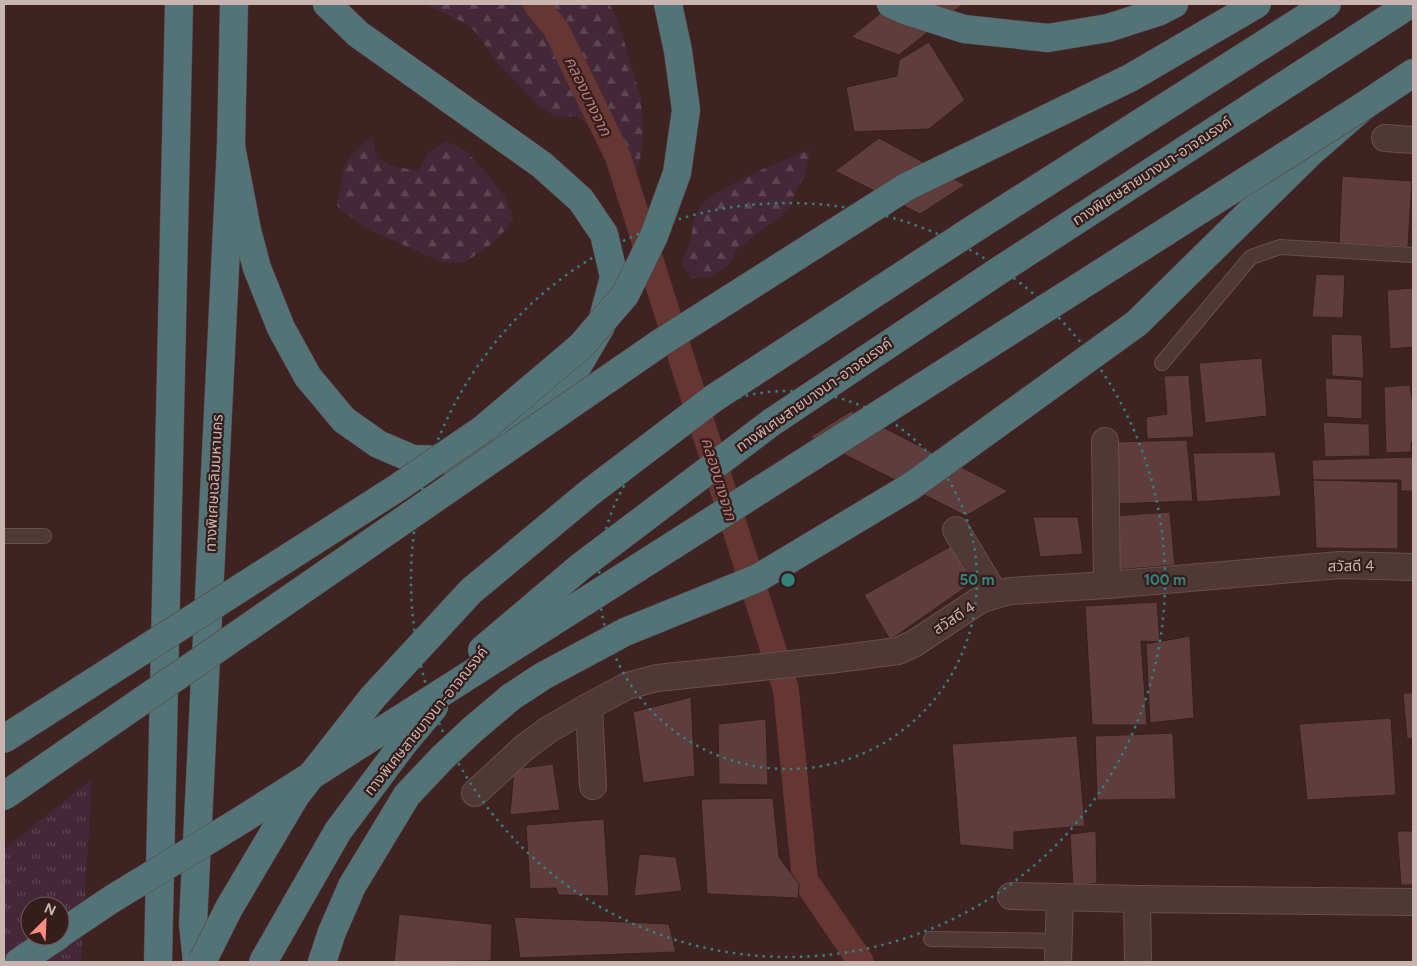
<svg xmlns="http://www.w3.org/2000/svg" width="1417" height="966" font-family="Figtree,'Noto Sans Thai',sans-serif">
<defs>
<pattern id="grass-tufts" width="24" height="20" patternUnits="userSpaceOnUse" patternTransform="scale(1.25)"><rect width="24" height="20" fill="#452837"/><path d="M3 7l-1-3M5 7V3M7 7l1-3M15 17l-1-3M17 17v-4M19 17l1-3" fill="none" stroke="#5e4552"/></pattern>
<pattern id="forest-firs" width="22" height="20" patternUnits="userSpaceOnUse" patternTransform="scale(1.25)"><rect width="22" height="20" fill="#452837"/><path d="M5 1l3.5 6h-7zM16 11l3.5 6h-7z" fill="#5e4552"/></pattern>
</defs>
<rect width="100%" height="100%" fill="#3f2322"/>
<path fill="url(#grass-tufts)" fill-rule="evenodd" d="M92 779 81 962H4V849ZM30 906H60V936H30Z"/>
<g fill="url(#forest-firs)">
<polygon points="425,4 609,4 617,18 641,98 643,139 640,159 634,179 592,127 577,116 556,117 539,106 498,64 476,32 461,21"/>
<path d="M372 138 377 159 397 167 418 171 428 153 445 141 465 150 492 180 505 197 513 217C503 239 482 251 463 263L442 262 367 229 337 206 344 168 355 150Z"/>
<path d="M810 150 805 174 787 211 738 248 728 266 711 277 691 278 681 263C683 257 687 251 689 245 694 232 690 220 701 206 714 188 787 158 810 150Z"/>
</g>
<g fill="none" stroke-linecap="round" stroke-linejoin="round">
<polyline stroke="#663633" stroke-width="26" points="536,4 556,29 618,157 786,690 805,880 861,962"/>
</g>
<g fill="#5e3d3c" stroke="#361f1d">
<polygon points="892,4 963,4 899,55 851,37"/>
<polygon points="929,42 965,100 929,129 854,132 846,87 897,76 899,60"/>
<polygon points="879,138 965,185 920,214 835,171"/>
<polygon points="1342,176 1412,181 1408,247 1339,243"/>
<polygon points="1316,274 1345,275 1343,318 1312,317"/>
<polygon points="1413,288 1413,347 1390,349 1387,290"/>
<polygon points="1331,334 1362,335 1364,378 1332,376"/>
<polygon points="1262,358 1267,416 1205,423 1199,363"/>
<polygon points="1189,375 1194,437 1147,439 1146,417 1167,414 1164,376"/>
<polygon points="1325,378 1362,380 1362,419 1327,417"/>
<polygon points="1410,385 1413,405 1413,443 1411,442 1411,452 1386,453 1384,387"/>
<polygon points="851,411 1008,491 966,516 810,437"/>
<polygon points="1323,422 1369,424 1370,456 1325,457"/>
<polygon points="1187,440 1193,501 1113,504 1112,442"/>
<polygon points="1275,452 1281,496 1197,502 1193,453"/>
<polygon points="1413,457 1413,491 1401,491 1401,480 1313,480 1312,460"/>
<polygon points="1313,480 1398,482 1398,549 1316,548"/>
<polygon points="1170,512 1175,565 1116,570 1112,516"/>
<polygon points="1033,517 1078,517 1083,554 1040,557"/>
<polygon points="951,546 975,581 890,640 864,595"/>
<polygon points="1157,602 1160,642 1141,641 1147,725 1092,725 1085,606"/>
<polygon points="1190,636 1194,718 1150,723 1146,644"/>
<polygon points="1403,693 1413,693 1413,738 1407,739"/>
<polygon points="691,697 695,776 643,783 633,712"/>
<polygon points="1391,718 1396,795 1307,800 1299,724"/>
<polygon points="766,719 768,785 719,784 718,724"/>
<polygon points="1173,733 1176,799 1097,800 1095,736"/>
<polygon points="1077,736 1085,826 1014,832 1014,850 960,845 952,744"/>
<polygon points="553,764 560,810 510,815 514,769"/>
<polygon points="773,798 779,857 799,884 798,898 707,894 701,799"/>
<polygon points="604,819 609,896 558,895 556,888 530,889 526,825"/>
<polygon points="1096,831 1097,883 1073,886 1070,834"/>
<polygon points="1397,831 1413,831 1413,885 1401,885"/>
<polygon points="639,854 676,857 682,891 634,896"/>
<polygon points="399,914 492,924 491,961 394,962"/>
<polygon points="514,917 669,924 676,952 520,958"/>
</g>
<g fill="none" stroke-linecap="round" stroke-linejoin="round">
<defs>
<g id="service">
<polyline points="1162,363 1251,257 1280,247 1413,255"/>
<polyline points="4,536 44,536"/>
<polyline points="931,939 1059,941"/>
</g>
<g id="minor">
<polyline points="1385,138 1413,140"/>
<polyline points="1105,441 1107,585"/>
<polyline points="956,530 995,595"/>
<polyline points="593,786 589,709 586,708 627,686 657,678 829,660 898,651 915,643 980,600 995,595 1010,591 1107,585 1340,565 1413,567"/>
<polyline points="475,793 525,747 548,730 586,708"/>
<polyline points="1011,896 1137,899 1413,902"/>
<polyline points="1137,899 1138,962"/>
<polyline points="1058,962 1060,897"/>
</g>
<g id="motorway">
<polyline points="891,4 907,11 964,29 1048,38 1108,28 1158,12 1174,4"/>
<polyline points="231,146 247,230 257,268 281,328 308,377 344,420 378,444 413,459 452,460 494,447 532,416 569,381 601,326 614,277 604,234 581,200 542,165 358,34 327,4"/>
<polyline points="19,962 58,936"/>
<polyline points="158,962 179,4"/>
<polyline points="197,962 193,924 231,146 234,4"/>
<polyline points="322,962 332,932 352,886 407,795 442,758 472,730 511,697 543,676 625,632 758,578 910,487 1137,323 1311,152 1365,105 1413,73"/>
</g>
</defs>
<use href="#service" stroke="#67504e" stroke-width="16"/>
<use href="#minor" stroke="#67504e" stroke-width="28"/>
<use href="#motorway" stroke="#57403e" stroke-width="29"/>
<use href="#service" stroke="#4f3836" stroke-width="14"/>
<use href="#minor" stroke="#4f3836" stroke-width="26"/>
<use href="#motorway" stroke="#537376" stroke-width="28"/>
<defs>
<g id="motorway-bridge">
<polyline points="482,650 580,567 772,422 1003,268 1410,4"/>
<polyline points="4,739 397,488 483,429 581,346 625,295 654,236 677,173 686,110 678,51 668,4"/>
<polyline points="4,796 660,343 906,187 1130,78 1257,4"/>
<polyline points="60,934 112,899 243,819 1365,105"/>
<polyline points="202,962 229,908 296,795 373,697 471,591 589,493 714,398 972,230 1327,4"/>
<polyline points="263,962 338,831 403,744 434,707"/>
</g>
</defs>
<use href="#motorway-bridge" stroke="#57403e" stroke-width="29" stroke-linecap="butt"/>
<use href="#motorway-bridge" stroke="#537376" stroke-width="28"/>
</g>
<g fill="none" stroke="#34827c" stroke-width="2.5" stroke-dasharray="2.5 5">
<circle cx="788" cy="580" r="189"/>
<circle cx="788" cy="580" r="377"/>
</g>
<g text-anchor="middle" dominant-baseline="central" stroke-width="4.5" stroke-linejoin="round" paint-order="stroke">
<g font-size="15" fill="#cab4b2" stroke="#341d1b">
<text transform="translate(1152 171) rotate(-33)">ทางพิเศษสายบางนา-อาจณรงค์</text>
<text transform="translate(814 395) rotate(-35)">ทางพิเศษสายบางนา-อาจณรงค์</text>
<text transform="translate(214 483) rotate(-87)">ทางพิเศษเฉลิมมหานคร</text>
<text transform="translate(1351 566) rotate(-1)">สวัสดี 4</text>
<text transform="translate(954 618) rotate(-33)">สวัสดี 4</text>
<text transform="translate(426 721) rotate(-51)">ทางพิเศษสายบางนา-อาจณรงค์</text>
</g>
<g font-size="16" font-style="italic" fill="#b47b78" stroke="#341d1b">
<text transform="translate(588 96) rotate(64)">คลองบางจาก</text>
<text transform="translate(719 479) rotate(73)">คลองบางจาก</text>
</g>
</g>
<circle cx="788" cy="580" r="8" fill="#34827c" stroke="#341d1b" stroke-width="2.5"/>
<g font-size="15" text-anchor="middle" font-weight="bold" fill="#34827c" stroke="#341d1b" stroke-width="4.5" stroke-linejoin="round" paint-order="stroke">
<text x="977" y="585">50 m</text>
<text x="1165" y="585">100 m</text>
</g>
<rect width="1417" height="966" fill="none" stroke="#cab4b2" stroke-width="10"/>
<g transform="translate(45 921) rotate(24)"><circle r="24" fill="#341d1b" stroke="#705957"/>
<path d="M0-4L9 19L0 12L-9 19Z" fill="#ff8d82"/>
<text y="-8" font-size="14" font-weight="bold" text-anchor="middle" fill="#cab4b2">N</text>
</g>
</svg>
